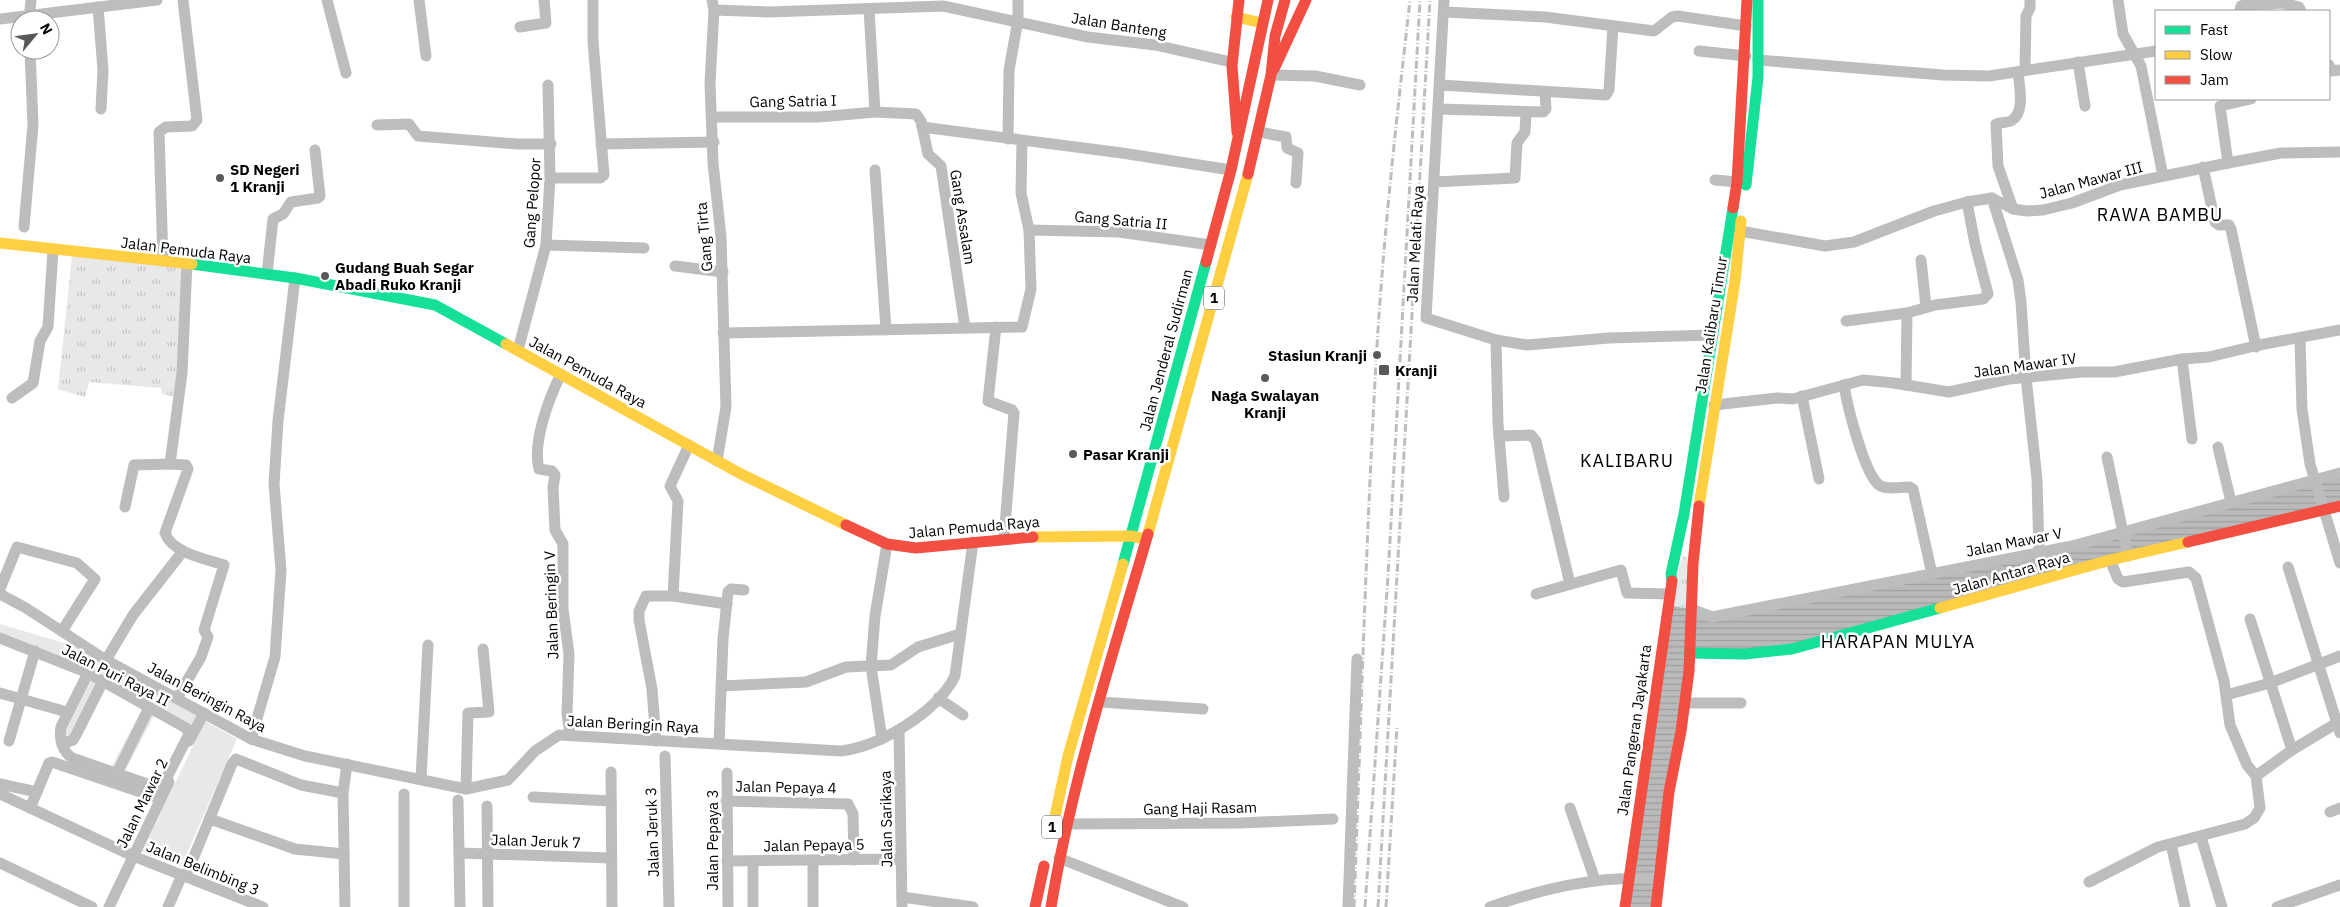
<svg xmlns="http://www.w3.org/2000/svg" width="2340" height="907" font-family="'IBM Plex Sans',sans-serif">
<defs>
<pattern id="grass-tufts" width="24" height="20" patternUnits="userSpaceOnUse" patternTransform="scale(1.25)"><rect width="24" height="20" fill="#e8e8e8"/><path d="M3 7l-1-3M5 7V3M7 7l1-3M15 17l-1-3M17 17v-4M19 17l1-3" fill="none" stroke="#c5c5c5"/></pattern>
<pattern id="water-rules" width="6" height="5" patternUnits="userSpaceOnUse" patternTransform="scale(1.25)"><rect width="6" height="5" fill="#bababa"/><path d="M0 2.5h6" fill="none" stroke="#9e9e9e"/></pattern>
</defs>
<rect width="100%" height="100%" fill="#fff"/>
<g fill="url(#grass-tufts)">
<polygon points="72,256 184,267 176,397 162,394 161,388 89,382 85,397 58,389"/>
<polygon points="1683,556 1687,558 1691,609 1668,605"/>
</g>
<g fill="#e8e8e8">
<polygon points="0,624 81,648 201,714 193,729 0,634"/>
<polygon points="88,675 101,681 68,741 62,728"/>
<polygon points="143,707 155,714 124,773 111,768"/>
<polygon points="205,721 237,739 181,867 142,852"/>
</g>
<polygon fill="url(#water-rules)" points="2340,473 2340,506 1792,649 1689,653 1656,907 1625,907 1668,605 1691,609 1712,617 2039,553"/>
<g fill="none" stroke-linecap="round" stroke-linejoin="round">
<g stroke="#bdbdbd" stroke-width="11">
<polyline points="327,0 346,73"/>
<polyline points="419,0 426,56"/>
<polyline points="712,0 714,10 769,12 943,6 1088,37 1155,45 1231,62"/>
<polyline points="1444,0 1426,318 1496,340 1527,345 1609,338 1713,335"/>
<polyline points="2118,0 2123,34 2141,66 2163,176"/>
<polyline points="2283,3 2299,7 2301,11"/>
<polyline points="98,7 103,70 101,109"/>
<polyline points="869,9 875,112 916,114 921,121 928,154 941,166 965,328"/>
<polyline points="714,10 710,83 713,163 721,237 726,407 717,461"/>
<polyline points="2240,11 2241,6 2244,5 2283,3 2283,0"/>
<polyline points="1444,12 1545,17 1654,31 1672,17 1678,16 1746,26"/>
<polyline points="0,19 157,0"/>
<polyline points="29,20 31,0"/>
<polyline points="520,27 546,23 544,0"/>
<polyline points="1699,51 1746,56"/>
<polyline points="1758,60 1943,75 1989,76 2156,51"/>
<polyline points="2078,62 2085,106"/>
<polyline points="2329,65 2332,71 2340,70"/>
<polyline points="2025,69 2026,16 2030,8 2030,0"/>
<polyline points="1271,75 1315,76 1360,85"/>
<polyline points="1440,85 1606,95 1609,90 1613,26"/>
<polyline points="1438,109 1543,112 1546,109 1545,92"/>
<polyline points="712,117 819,117 875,112"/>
<polyline points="377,125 409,124 418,136 516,144 551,144"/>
<polyline points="922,127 1122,153 1231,170"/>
<polyline points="1259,132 1286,137 1287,148 1298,153 1296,183"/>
<polyline points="1008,139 1009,70 1018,20 1018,0"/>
<polyline points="601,144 714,142"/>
<polyline points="2228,163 2220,106 2251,99"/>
<polyline points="2203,167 2215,222 2219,225 2229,225 2231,229 2256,347"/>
<polyline points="875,170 886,330"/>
<polyline points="550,178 600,178 604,175 593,41 593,0"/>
<polyline points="1715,180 1737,182"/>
<polyline points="1434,182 1515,178 1517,143 1525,132 1526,113"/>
<polyline points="1992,198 2018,280 2021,302 2026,377 2037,479 2039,553"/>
<path d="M2013 209 1998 166 1996 124C2001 122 2006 123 2011 121 2026 113 2019 85 2018 72"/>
<polyline points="24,227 33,125 30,50"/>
<polyline points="1029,230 1119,232 1211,245"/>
<polyline points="1740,231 1825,246 1854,242 1934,211 1967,202 1992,198 2013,209 2027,211 2043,210 2072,203 2120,185 2228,163 2281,153 2340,152"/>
<polyline points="546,245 644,248"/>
<polyline points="1921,260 1926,307"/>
<polyline points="163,261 159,132 166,127 192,126 197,120 183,0"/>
<polyline points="675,266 723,272"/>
<polyline points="267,274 273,219 283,214 291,202 318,198 320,196 315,150"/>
<polyline points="1846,321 1907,313"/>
<polyline points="996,327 988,401 1012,410 1014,413 1004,538"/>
<polyline points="723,333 1022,327 1031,289 1029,230 1021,193 1022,141"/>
<polyline points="2300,339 2302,409 2310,464 2340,563"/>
<polyline points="1496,340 1498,423 1504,497"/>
<polyline points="518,350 546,245 550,178 548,85"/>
<polyline points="2182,359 2192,439"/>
<path d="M561 374C549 398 532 443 539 469L552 471 555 475 553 487 555 530 563 544V609L569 654 567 714 570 734"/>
<path d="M1844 385C1847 405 1864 473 1879 485 1886 490 1901 487 1910 487L1913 489 1932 574"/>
<polyline points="1906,385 1907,313 1935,305 1983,299 1988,294 1975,244 1967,202"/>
<polyline points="1802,396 1819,479"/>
<polyline points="12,398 33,383 40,341 48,327 53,250"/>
<polyline points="1714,405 1777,398 1793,399 1863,380 1894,383 1949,392 2009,379 2082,372 2114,372 2182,359 2209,357 2259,345 2340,330"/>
<polyline points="1499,436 1531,435 1536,441 1570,584"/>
<polyline points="2218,447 2231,502"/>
<polyline points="2107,457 2128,556"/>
<polyline points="125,507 134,465 170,464"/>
<polyline points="2288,567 2340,733"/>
<polyline points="0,589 17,547 77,563 95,579 62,631"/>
<path d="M0 594 26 608 106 660 251 739 305 756 466 789 508 780 535 751 559 735 841 751C881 746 937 712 955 676L973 542"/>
<polyline points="1536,594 1621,570 1627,593 1670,594"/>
<polyline points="673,596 678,501 670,486 689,445"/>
<polyline points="1691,609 1712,617 2072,546 2340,473"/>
<polyline points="2250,619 2292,750"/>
<path d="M0 638 88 673 186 728 189 734 162 787 159 788 72 758C62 751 59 739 61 727L88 673"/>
<polyline points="106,660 133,615 183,551"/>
<polyline points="721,686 806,682 846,667 891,665 918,647 960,634"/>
<polyline points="0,693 67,712"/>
<polyline points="2226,695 2270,683 2340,656"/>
<path d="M177 698 201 657 208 637 204 630 224 565C206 559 172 553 165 533L188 469 186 465 170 464 182 373 187 263"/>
<polyline points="938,698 963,715"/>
<polyline points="1100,702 1203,709"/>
<polyline points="1684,703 1741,703"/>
<polyline points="899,730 902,907"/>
<polyline points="251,739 275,657 281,570 274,484 278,421 295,278"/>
<polyline points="882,739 871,666 875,616 887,544"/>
<polyline points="9,741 35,651"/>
<polyline points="189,741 204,713"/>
<polyline points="656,741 652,689 639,620 639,611 646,596 673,596 727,604"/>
<polyline points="719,743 723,639 728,592 731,589 744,590"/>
<polyline points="62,744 73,740 76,735 103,681"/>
<polyline points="665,756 669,907"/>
<polyline points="611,772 612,907"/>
<polyline points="117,773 149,708"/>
<polyline points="727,773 728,907"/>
<polyline points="2256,776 2292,750 2340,721"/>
<polyline points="421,779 428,645"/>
<polyline points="0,784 37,792"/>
<polyline points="466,789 468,713 489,712 483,649"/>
<polyline points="0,794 133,856 263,907"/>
<polyline points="404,794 404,907"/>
<polyline points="533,797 611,801"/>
<polyline points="458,800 460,907"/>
<polyline points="726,801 848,804 853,814 854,860"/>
<polyline points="487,806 488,907"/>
<polyline points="30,808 49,763 52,762 161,799"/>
<polyline points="1570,808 1595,880"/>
<polyline points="2330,812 2340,808"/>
<polyline points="210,819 295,849 344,854"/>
<polyline points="1068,824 1240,823 1333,819"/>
<polyline points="2201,837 2222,907"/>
<polyline points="2171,844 2185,907"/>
<polyline points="459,853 611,858"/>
<polyline points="1059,858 1183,907"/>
<polyline points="813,860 813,907"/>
<polyline points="727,861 901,859"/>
<polyline points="0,863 92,907"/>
<polyline points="186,876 232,764 236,759 301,785 343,793"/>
<polyline points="2089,882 2158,847 2245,824 2254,818 2260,808 2256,776 2247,765 2230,725 2224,681 2196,578 2189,572 2123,582 2118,579 2110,560"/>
<polyline points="902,897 973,907"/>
<polyline points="109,907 169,782"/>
<polyline points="168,907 182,875"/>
<polyline points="345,907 343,793 347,764"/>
<polyline points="753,907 753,861"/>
<polyline points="1348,907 1357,659"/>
<path d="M1490 907C1545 888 1600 875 1658 879"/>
<polyline points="2277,907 2340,885"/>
</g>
<g stroke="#16e098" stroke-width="11">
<polyline points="1746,185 1758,77 1758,0"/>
<polyline points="192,264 295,278 435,305 506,344"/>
<polyline points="1123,564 1206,262"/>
<polyline points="1672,581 1671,574 1684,514 1733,208"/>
<polyline points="1689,653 1745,654 1792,649 1940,608"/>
</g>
<g stroke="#ffcf43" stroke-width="11">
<polyline points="1236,17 1262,23"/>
<polyline points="0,243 192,264"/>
<polyline points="506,344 741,474 846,525"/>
<polyline points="1699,506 1735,281 1741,221"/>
<polyline points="1148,534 1248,174"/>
<polyline points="1033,537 1131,536 1145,539"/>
<polyline points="1940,608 2110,560 2188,542"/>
<polyline points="1054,821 1068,756 1123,564"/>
</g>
<g stroke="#f24e42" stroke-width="11">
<polyline points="1274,69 1306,0"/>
<polyline points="1237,132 1232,66 1239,0"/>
<polyline points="1248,174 1271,75 1275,36 1285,0"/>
<polyline points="1733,208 1737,182 1747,0"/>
<polyline points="1206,262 1231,170 1268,0"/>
<polyline points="846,525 887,544 916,548 1033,537"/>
<polyline points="2188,542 2340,506"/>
<polyline points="1035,907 1044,866"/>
<path d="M1051 907C1072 780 1112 657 1148 534"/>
<polyline points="1625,907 1672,581"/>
<polyline points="1656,907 1669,792 1681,731 1689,671 1693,564 1699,506"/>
</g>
<g stroke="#bdbdbd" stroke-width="3" stroke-dasharray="8 2.5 1 2.5" stroke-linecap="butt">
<path d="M1354 907C1361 720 1366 533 1377 346 1384 230 1397 115 1410 0"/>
<polyline points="1365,907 1388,576 1420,0"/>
<polyline points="1378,907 1430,0"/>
<polyline points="1386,907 1397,727"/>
</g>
</g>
<g fill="#595959" stroke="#fff" stroke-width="2">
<circle cx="220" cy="178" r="5"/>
<circle cx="325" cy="276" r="5"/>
<circle cx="1377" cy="355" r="5"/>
<rect x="1378" y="364" width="12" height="12" rx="2.5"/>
<circle cx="1265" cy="378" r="5"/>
<circle cx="1073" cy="454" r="5"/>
</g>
<g text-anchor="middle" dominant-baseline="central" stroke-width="5" stroke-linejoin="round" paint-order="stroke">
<g fill="#fff" stroke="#4c4c4c" stroke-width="1">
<rect x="1204" y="286.5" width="20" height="23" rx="4"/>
<rect x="1042" y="815.5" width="20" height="23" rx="4"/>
</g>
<g font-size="14" font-weight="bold" fill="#000">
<text x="1214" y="298">1</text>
<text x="1052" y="827">1</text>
</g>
<g font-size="15" fill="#000" stroke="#fff">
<text transform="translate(1119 25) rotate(9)">Jalan Banteng</text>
<text transform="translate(793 101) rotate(-1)">Gang Satria I</text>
<text transform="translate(2091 180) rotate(-15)">Jalan Mawar III</text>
<text transform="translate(532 203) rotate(-86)">Gang Pelopor</text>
<text transform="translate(963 217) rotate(81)">Gang Assalam</text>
<text transform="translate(1121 220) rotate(5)">Gang Satria II</text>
<text transform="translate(704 237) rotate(-95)">Gang Tirta</text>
<text transform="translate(1415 244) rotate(-87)">Jalan Melati Raya</text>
<text transform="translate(186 250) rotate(7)">Jalan Pemuda Raya</text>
<text transform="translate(1711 325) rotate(-81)">Jalan Kalibaru Timur</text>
<text transform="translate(1166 350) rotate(-75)">Jalan Jenderal Sudirman</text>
<text transform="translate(2025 365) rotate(-8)">Jalan Mawar IV</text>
<text transform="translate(588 372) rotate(29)">Jalan Pemuda Raya</text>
<text transform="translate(974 527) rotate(-5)">Jalan Pemuda Raya</text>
<text transform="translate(2014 542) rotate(-11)">Jalan Mawar V</text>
<text transform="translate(2011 573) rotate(-16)">Jalan Antara Raya</text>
<text transform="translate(551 605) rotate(-92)">Jalan Beringin V</text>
<text transform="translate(116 675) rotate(27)">Jalan Puri Raya II</text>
<text transform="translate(207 697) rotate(28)">Jalan Beringin Raya</text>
<text transform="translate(633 724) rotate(3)">Jalan Beringin Raya</text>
<text transform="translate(1634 730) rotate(-82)">Jalan Pangeran Jayakarta</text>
<text transform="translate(786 787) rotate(1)">Jalan Pepaya 4</text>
<text transform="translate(142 803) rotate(-64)">Jalan Mawar 2</text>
<text transform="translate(1200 808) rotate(-1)">Gang Haji Rasam</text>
<text transform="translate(886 819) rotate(-91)">Jalan Sarikaya</text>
<text transform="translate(652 832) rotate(-92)">Jalan Jeruk 3</text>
<text transform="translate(712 840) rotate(-90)">Jalan Pepaya 3</text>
<text transform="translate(536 841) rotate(2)">Jalan Jeruk 7</text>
<text transform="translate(814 845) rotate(-1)">Jalan Pepaya 5</text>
<text transform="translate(203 868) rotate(22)">Jalan Belimbing 3</text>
</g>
<g font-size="15" font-weight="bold" fill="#000" stroke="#fff" text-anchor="start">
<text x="230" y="169">SD Negeri<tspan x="230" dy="17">1 Kranji</tspan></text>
<text x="335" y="267">Gudang Buah Segar<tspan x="335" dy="17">Abadi Ruko Kranji</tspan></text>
<text x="1367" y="355" text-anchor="end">Stasiun Kranji</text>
<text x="1395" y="370">Kranji</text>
<text x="1265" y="395" text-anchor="middle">Naga Swalayan<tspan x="1265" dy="17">Kranji</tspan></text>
<text x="1083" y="454">Pasar Kranji</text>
</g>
<g font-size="18" letter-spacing="1" fill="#000" stroke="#fff">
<text x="2160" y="214">RAWA BAMBU</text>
<text x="1627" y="460">KALIBARU</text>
<text x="1898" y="641">HARAPAN MULYA</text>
</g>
</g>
<rect x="2155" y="10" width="175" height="90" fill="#ffffff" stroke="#999999"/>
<rect x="2165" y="26" width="25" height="8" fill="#16e098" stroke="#999999"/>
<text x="2200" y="35" font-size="15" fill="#000000">Fast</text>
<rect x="2165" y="51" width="25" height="8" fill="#ffcf43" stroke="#999999"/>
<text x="2200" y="60" font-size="15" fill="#000000">Slow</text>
<rect x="2165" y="76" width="25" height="8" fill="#f24e42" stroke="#999999"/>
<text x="2200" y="85" font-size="15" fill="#000000">Jam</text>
<g transform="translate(35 35) rotate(61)"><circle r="24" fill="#ffffff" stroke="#999999"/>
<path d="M0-4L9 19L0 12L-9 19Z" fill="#595959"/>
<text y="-8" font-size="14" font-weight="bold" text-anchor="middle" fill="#000000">N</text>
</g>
</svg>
